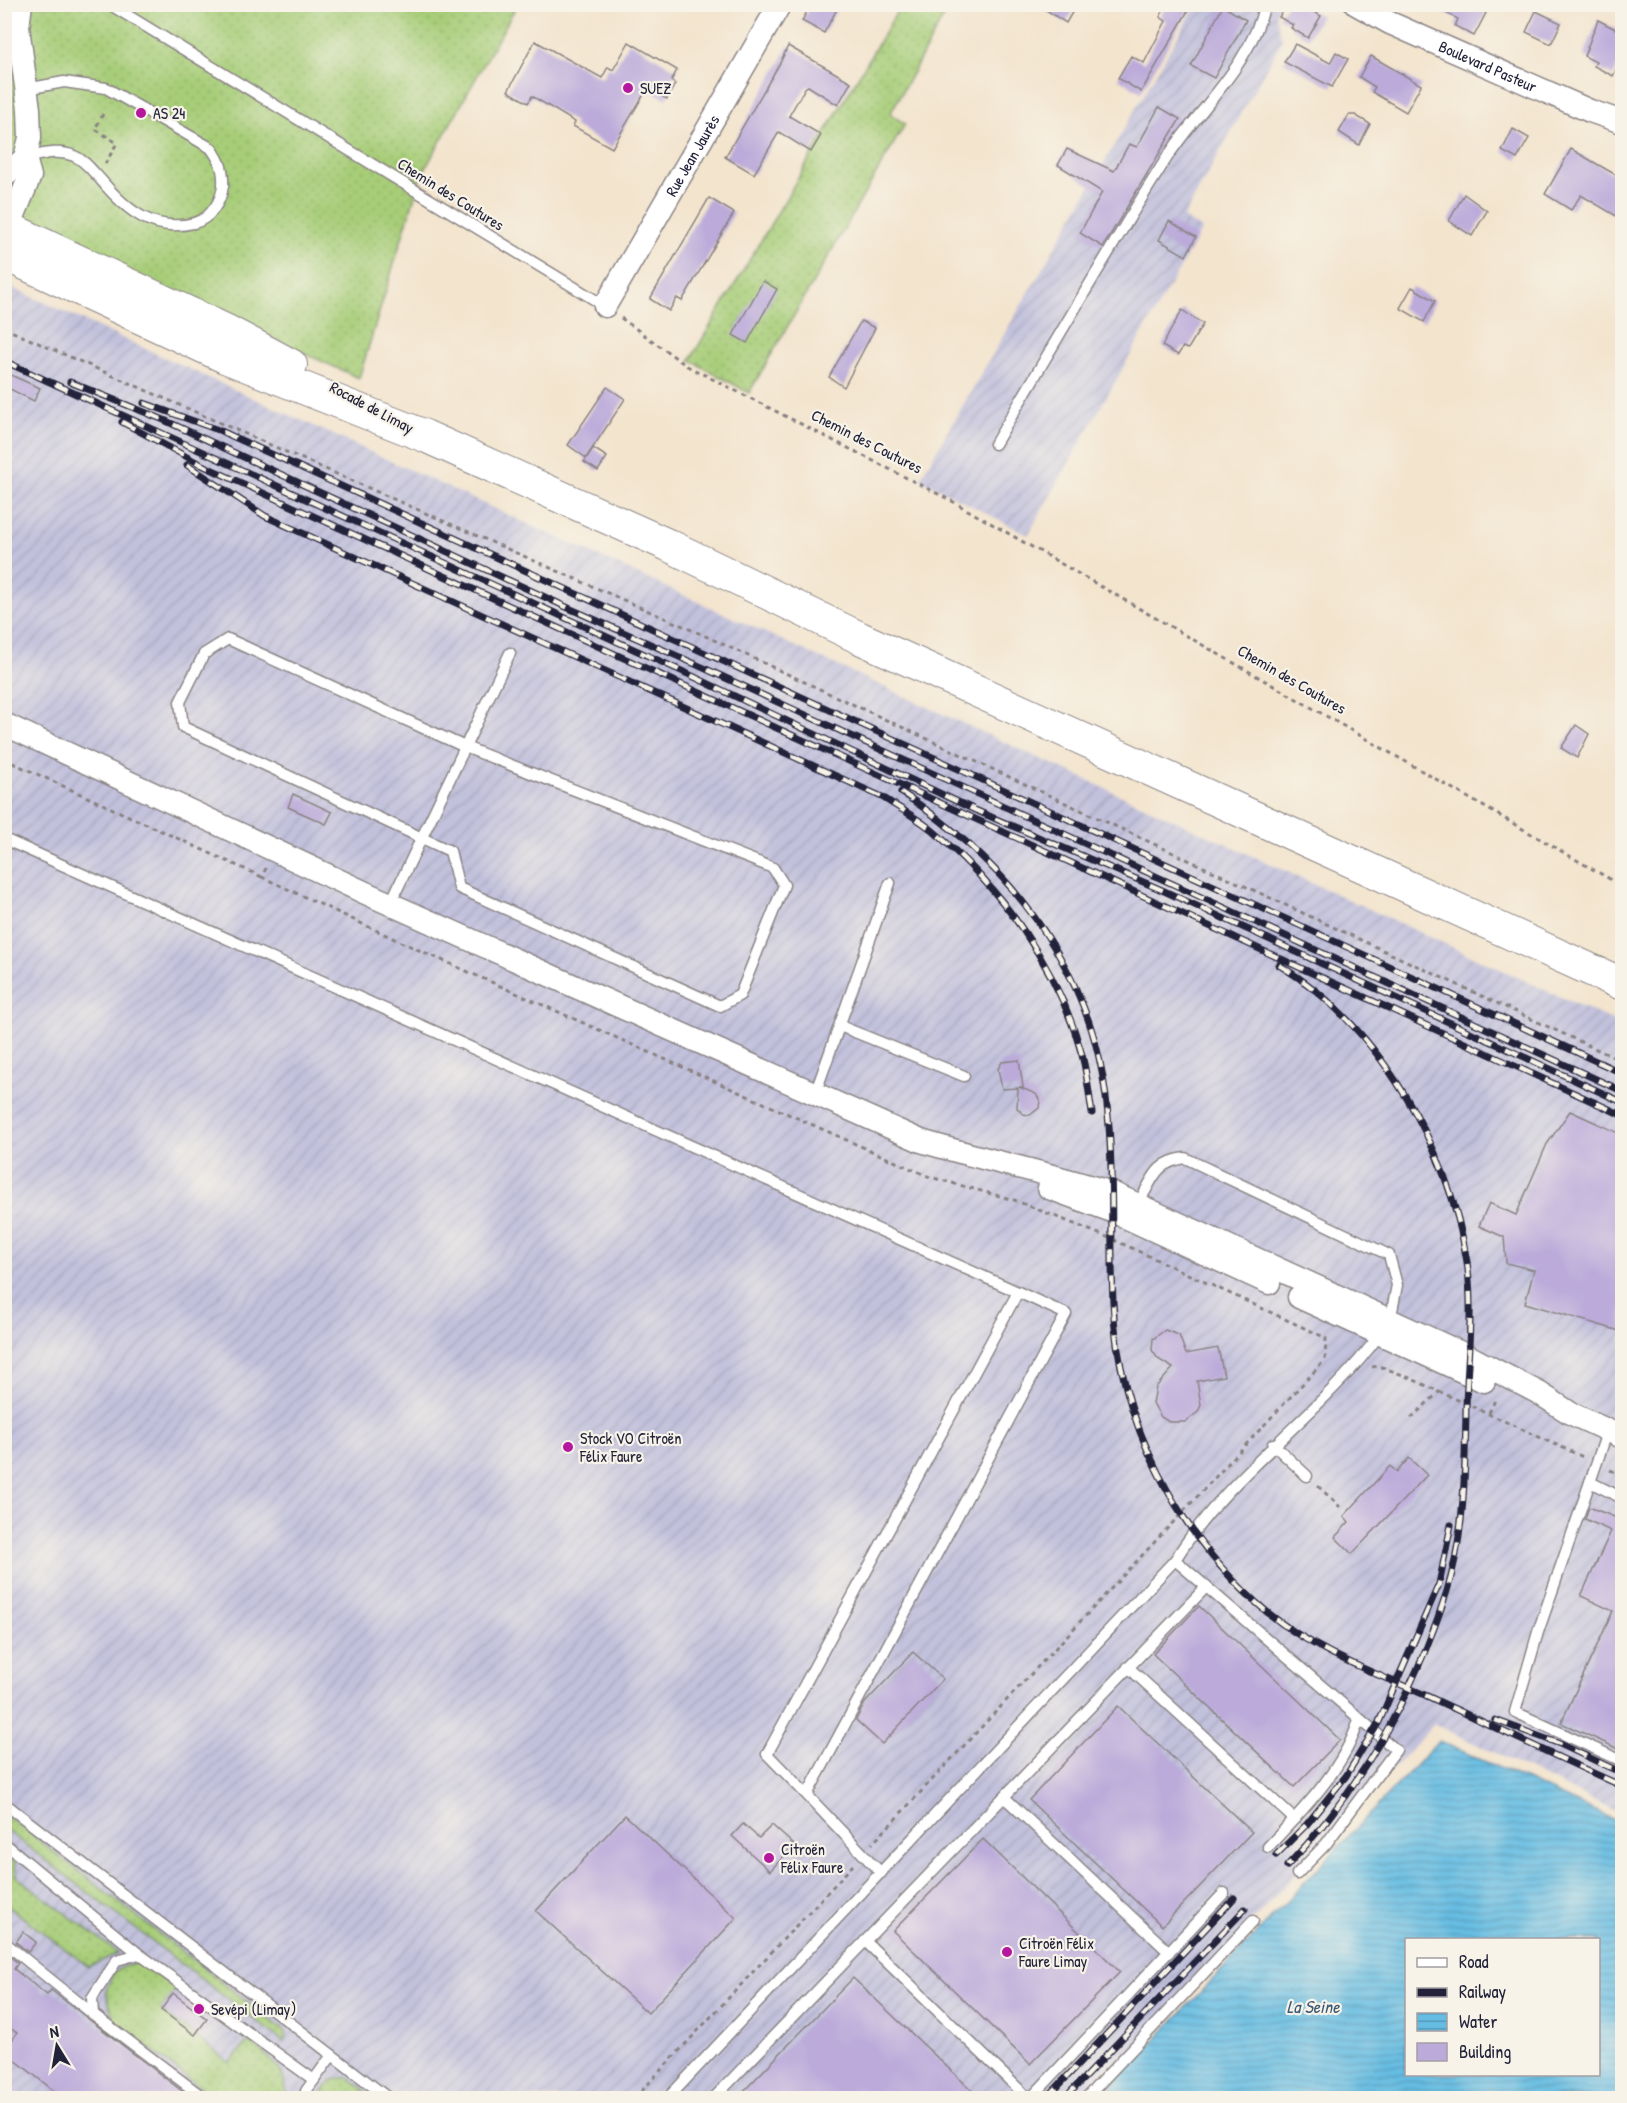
<svg xmlns="http://www.w3.org/2000/svg" width="1627" height="2103" font-family="'Patrick Hand',sans-serif">
<defs>
<pattern id="industrial-furrows" width="10" height="10" patternUnits="userSpaceOnUse" patternTransform="scale(1.5)"><rect width="10" height="10" fill="#c2c1dc"/><path d="M-1 1l2-2M0 10L10 0M9 11l2-2" fill="none" stroke="#a6a6be"/></pattern>
<pattern id="grass-dots" width="8" height="8" patternUnits="userSpaceOnUse" patternTransform="scale(1.5)"><rect width="8" height="8" fill="#a7cd78"/><path d="M2 2h.1M6 6h.1" fill="none" stroke="#8fb069" stroke-width="1.8" stroke-linecap="round"/></pattern>
<pattern id="water-rules" width="6" height="5" patternUnits="userSpaceOnUse" patternTransform="scale(1.5)"><rect width="6" height="5" fill="#66bde3"/><path d="M0 2.5h6" fill="none" stroke="#5499b9"/></pattern>
</defs>
<rect width="100%" height="100%" fill="#f7f3e8"/>
<filter id="ink" filterUnits="userSpaceOnUse"><feTurbulence type="fractalNoise" baseFrequency=".0167" numOctaves="2"/><feDisplacementMap in="SourceGraphic" scale="12" xChannelSelector="R" yChannelSelector="G"/><feConvolveMatrix kernelMatrix="1 2 1 2 8 2 1 2 1" color-interpolation-filters="sRGB"/></filter>
<filter id="wash" filterUnits="userSpaceOnUse"><feTurbulence type="fractalNoise" baseFrequency=".008" numOctaves="4" result="noise"/><feDisplacementMap in="SourceGraphic" scale="24" xChannelSelector="R" yChannelSelector="G"/><feGaussianBlur stdDeviation="1.35" result="paint"/><feColorMatrix in="noise" values="0 0 0 0 0 0 0 0 0 0 0 0 0 0 0 0 0 1.4 0 .05"/><feComposite in="paint" operator="in"/></filter>
<g filter="url(#wash)">
<rect width="100%" height="100%" fill="#f3e4cd"/>
<g fill="url(#industrial-furrows)">
<polygon points="1196,5 1280,5 1276,14 1282,40 1183,218 1202,229 1028,535 920,479"/>
<polygon points="4,284 1622,1025 1622,1814 1434,1724 1089,2098 5,2098"/>
</g>
<g fill="url(#grass-dots)" stroke="#64785a" stroke-width="1.5">
<polygon points="5,5 517,5 421,176 359,378 5,219"/>
<polygon points="901,5 950,5 890,114 905,124 749,393 690,360"/>
<polygon points="5,1814 286,2032 284,2042 5,1829"/>
<polygon points="4,1856 15,1862 16,1876 118,1953 89,1967 5,1904"/>
<path d="M138 1963 177 1989 161 2010 230 2063 248 2041C272 2060 285 2066 287 2098H214L114 2022 106 1990 113 1974 124 1966Z"/>
<polygon points="348,2077 375,2098 318,2098 332,2080"/>
</g>
<path fill="url(#water-rules)" stroke="#44708f" stroke-width="1.5" fill-rule="evenodd" d="M1439 1741 1622 1823V2098H1100ZM1406 1940H1598V2074H1406Z"/>
<g id="blocks">
<g fill="#bbaada">
<polygon points="811,4 828,4 837,9 824,33 802,21"/>
<polygon points="1037,4 1077,4 1066,23"/>
<polygon points="1167,4 1192,4 1141,92 1118,78 1131,56 1144,63 1166,21 1160,17"/>
<polygon points="1287,4 1301,4 1321,16 1308,38 1291,28 1293,25 1279,17"/>
<polygon points="1429,4 1486,4 1483,11 1486,13 1474,36 1455,26 1458,19"/>
<polygon points="1223,6 1246,20 1214,78 1191,66"/>
<polygon points="1536,11 1561,23 1551,44 1526,32"/>
<polygon points="1598,20 1623,33 1623,56 1613,76 1594,66 1596,62 1584,56"/>
<polygon points="535,41 602,78 608,67 613,70 629,42 677,70 671,81 675,84 667,99 647,89 612,148 573,126 575,122 532,96 528,103 508,91"/>
<polygon points="1295,44 1330,63 1336,52 1348,59 1332,87 1284,62"/>
<polygon points="788,46 851,82 838,105 808,86 805,88 789,116 821,135 811,152 779,132 754,174 725,157 780,63"/>
<polygon points="1371,56 1421,85 1406,112 1372,92 1375,87 1359,77"/>
<polygon points="1159,107 1180,119 1103,247 1080,233 1102,192 1058,165 1067,149 1114,171 1129,144 1137,147"/>
<polygon points="1349,115 1355,115 1370,124 1359,145 1339,132"/>
<polygon points="1513,129 1529,138 1517,159 1502,151"/>
<polygon points="1571,149 1623,179 1623,220 1581,195 1571,210 1545,194"/>
<polygon points="1464,194 1487,211 1472,236 1449,221"/>
<polygon points="709,198 734,213 682,301 677,298 669,311 650,299"/>
<polygon points="1169,221 1196,237 1186,256 1159,240"/>
<polygon points="763,281 777,289 747,343 733,335"/>
<polygon points="1412,287 1435,301 1424,322 1400,308"/>
<polygon points="1182,310 1203,324 1188,349 1183,347 1178,355 1162,346"/>
<polygon points="861,321 875,328 844,387 829,377"/>
<polygon points="4,372 40,388 34,401 4,386"/>
<polygon points="607,387 625,399 586,458 568,445"/>
<polygon points="593,448 607,457 598,471 584,462"/>
<polygon points="1576,725 1589,734 1577,758 1561,748"/>
<polygon points="293,794 332,812 326,824 288,807"/>
<polygon points="1019,1060 1023,1087 1019,1087 1036,1094 1040,1101 1039,1108 1030,1115 1023,1114 1017,1108 1018,1088 1002,1089 998,1069 1002,1062"/>
<polygon points="1570,1111 1623,1135 1623,1332 1525,1303 1534,1270 1506,1263 1504,1237 1479,1226 1489,1203 1516,1215 1547,1144"/>
<polygon points="1165,1330 1179,1335 1186,1354 1218,1348 1224,1376 1197,1381 1201,1405 1198,1412 1185,1422 1169,1422 1161,1417 1153,1403 1156,1387 1173,1368 1158,1359 1152,1350 1153,1339"/>
<polygon points="1409,1458 1427,1475 1352,1554 1335,1537 1349,1522 1344,1516 1390,1466 1397,1472"/>
<polygon points="1623,1506 1623,1751 1561,1723 1613,1611 1581,1596 1611,1531 1585,1519 1589,1507 1617,1518"/>
<polygon points="1199,1606 1340,1740 1294,1787 1153,1654"/>
<polygon points="913,1652 943,1679 882,1744 856,1720 865,1703"/>
<polygon points="1118,1706 1252,1832 1162,1926 1029,1800"/>
<polygon points="625,1815 736,1918 648,2013 536,1911"/>
<polygon points="743,1824 759,1838 772,1825 794,1845 770,1871 732,1836"/>
<polygon points="983,1839 1120,1972 1030,2064 893,1931"/>
<polygon points="23,1932 36,1942 28,1952 16,1942"/>
<polygon points="4,1952 18,1963 14,1969 47,1995 51,1990 191,2098 63,2098 4,2051 17,2033 4,2024"/>
<polygon points="853,1978 980,2098 737,2098"/>
<polygon points="173,1993 207,2019 195,2035 161,2010"/>
</g>
</g>
</g>
<g filter="url(#ink)">
<use href="#blocks" fill-opacity="0" stroke="#8a8384" stroke-width="1.5"/>
<g fill="none" stroke-linecap="round" stroke-linejoin="round">
<defs>
<g id="lane">
<polyline points="109,4 605,306"/>
<path d="M25 158C41 155 58 149 74 156 85 160 93 172 101 180 126 210 153 233 194 223 210 219 221 202 223 186 224 170 220 160 211 148L106 88 64 82 26 89"/>
<path d="M995 444C1052 348 1108 250 1168 156 1202 105 1250 66 1265 4"/>
<polygon points="228,639 465,747 773,868 784,885 740,995 720,1006 459,888 450,851 183,727 180,702 204,654"/>
<polyline points="4,839 1018,1292"/>
<polyline points="390,904 510,653"/>
<polyline points="840,1026 964,1076"/>
<polyline points="815,1094 890,883"/>
<path d="M1137 1204C1154 1181 1152 1163 1185 1158L1389 1255 1397 1285 1390 1321"/>
<polyline points="1608,1430 1538,1632 1515,1712 1622,1761"/>
<polyline points="1273,1444 1307,1476"/>
<polyline points="1590,1482 1622,1498"/>
<polyline points="1175,1560 1396,1750 1326,1844 1297,1874"/>
<polyline points="1128,1667 1294,1819"/>
<polyline points="807,1795 767,1754 1018,1292 1066,1314 807,1795 881,1873"/>
<polyline points="1004,1797 1169,1952"/>
<polyline points="4,1803 388,2098"/>
<polyline points="4,1843 139,1954"/>
<path d="M1268 1847C1302 1811 1344 1769 1359 1720"/>
<polyline points="865,1941 1028,2098"/>
<polyline points="4,1942 93,2014"/>
<polyline points="204,2098 93,2014 92,1998 117,1960 139,1954 314,2080"/>
<polyline points="308,2098 306,2091 332,2055"/>
<path d="M668 2098 1175 1560C1229 1472 1320 1416 1380 1334"/>
<polyline points="714,2098 1206,1587"/>
<polyline points="1031,2098 1224,1893"/>
<polyline points="1086,2098 1253,1921"/>
</g>
<g id="street">
<path id="s1" d="M1356 4 1390 23 1590 111 1622 122"/>
<polyline points="4,176 25,158"/>
<polyline points="4,239 30,176 25,158 30,138 29,109 18,27 21,4"/>
<path id="s2" d="M605 306 780 4"/>
<path d="M4 724 370 895 921 1141C984 1160 1049 1173 1112 1193L1468 1356 1539 1393 1570 1413 1622 1437"/>
<polyline points="1049,1188 1112,1211 1269,1283"/>
<polyline points="1299,1297 1484,1381"/>
</g>
<g id="secondary">
<polyline points="4,226 229,332 291,365"/>
<polyline points="4,254 225,357 425,436 668,545 860,638 1622,984"/>
</g>
</defs>
<use href="#lane" stroke="#8a8384" stroke-width="13"/>
<use href="#street" stroke="#8a8384" stroke-width="25"/>
<use href="#secondary" stroke="#8a8384" stroke-width="34"/>
<g stroke="#8a8384" stroke-width="3" stroke-dasharray="4.5 4.5" stroke-linecap="butt">
<polyline points="103,114 95,129 117,143 105,164"/>
<polyline points="621,318 687,366 952,501 1622,886"/>
<polyline points="4,328 701,634 1622,1061"/>
<polyline points="4,759 262,877"/>
<polyline points="266,868 262,877 401,942 930,1177 1014,1200 1112,1239 1326,1338 1325,1360 872,1844"/>
<polyline points="1372,1367 1379,1366 1403,1375 1583,1457"/>
<polyline points="1489,1413 1496,1398"/>
<polyline points="1411,1418 1440,1391"/>
<polyline points="1610,1470 1622,1475"/>
<polyline points="1318,1486 1340,1507"/>
<polyline points="635,2098 853,1865"/>
</g>
<use href="#lane" stroke="#fff" stroke-width="10"/>
<use href="#street" stroke="#fff" stroke-width="22"/>
<use href="#secondary" stroke="#fff" stroke-width="32"/>
<defs>
<g id="rail">
<polyline points="4,361 688,674 975,810 1162,890 1622,1102"/>
<polyline points="70,382 164,420 564,606 693,663 1622,1091"/>
<polyline points="144,403 221,431 1622,1073"/>
<polyline points="122,422 202,465 1622,1115"/>
<path d="M187 465 265 516 882 797C899 808 917 818 932 830 1001 888 1058 967 1082 1055 1087 1074 1089 1094 1092 1113"/>
<path d="M901 792C988 850 1058 927 1091 1028 1119 1115 1109 1211 1113 1302 1118 1420 1177 1536 1267 1612 1314 1651 1373 1672 1427 1696 1492 1726 1557 1757 1622 1786"/>
<path d="M1279 965C1378 1024 1450 1149 1467 1262 1474 1311 1467 1360 1466 1409 1465 1469 1465 1533 1447 1591 1414 1693 1361 1789 1287 1866"/>
<polyline points="1495,1720 1560,1744 1622,1773"/>
<polyline points="1276,1855 1307,1824 1346,1776 1379,1722 1439,1584 1451,1525"/>
<polyline points="1047,2098 1234,1898"/>
<polyline points="1065,2098 1245,1909"/>
</g>
</defs>
<use href="#rail" stroke="#22223b" stroke-width="7"/>
<use href="#rail" stroke="#f7f3e8" stroke-width="4.5" stroke-dasharray="14" stroke-linecap="butt"/>
</g>
</g>
<g fill="#b5179e" stroke="#f7f3e8" stroke-width="2">
<circle cx="628" cy="88" r="6"/>
<circle cx="141" cy="113" r="6"/>
<circle cx="568" cy="1447" r="6"/>
<circle cx="769" cy="1858" r="6"/>
<circle cx="1007" cy="1952" r="6"/>
<circle cx="199" cy="2009" r="6"/>
</g>
<g text-anchor="middle" dominant-baseline="central" stroke-width="4.5" stroke-linejoin="round" paint-order="stroke">
<g font-size="16" fill="#22223b" stroke="#f7f3e8">
<text stroke="none"><textPath href="#s1" startOffset="146">Boulevard Pasteur</textPath></text>
<text stroke="none"><textPath href="#s2" startOffset="174">Rue Jean Jaurès</textPath></text>
<text transform="translate(451 194) rotate(32)">Chemin des Coutures</text>
<text transform="translate(372 407) rotate(28)">Rocade de Limay</text>
<text transform="translate(867 441) rotate(27)">Chemin des Coutures</text>
<text transform="translate(1292 679) rotate(30)">Chemin des Coutures</text>
</g>
<g font-size="16" fill="#22223b" stroke="#f7f3e8" text-anchor="start">
<text x="640" y="88">SUEZ</text>
<text x="153" y="113">AS 24</text>
<text x="580" y="1438">Stock VO Citroën<tspan x="580" dy="18">Félix Faure</tspan></text>
<text x="781" y="1849">Citroën<tspan x="781" dy="18">Félix Faure</tspan></text>
<text x="1019" y="1943">Citroën Félix<tspan x="1019" dy="18">Faure Limay</tspan></text>
<text x="211" y="2009">Sevépi (Limay)</text>
</g>
<g font-size="18" font-style="italic" fill="#3a5876" stroke="#f7f3e8">
<text x="1313" y="2006">La Seine</text>
</g>
</g>
<rect width="1627" height="2103" fill="none" stroke="#f7f3e8" stroke-width="24"/>
<rect x="1405" y="1938" width="195" height="138" fill="#f7f3e8" stroke="#a29fa3" stroke-width="1.5"/>
<rect x="1417" y="1958" width="30" height="9" fill="#ffffff" stroke="#a29fa3" stroke-width="1.5"/>
<text x="1459" y="1968" font-size="18" fill="#22223b">Road</text>
<rect x="1417" y="1988" width="30" height="9" fill="#22223b" stroke="#a29fa3" stroke-width="1.5"/>
<text x="1459" y="1998" font-size="18" fill="#22223b">Railway</text>
<rect x="1417" y="2013" width="30" height="18" fill="url(#water-rules)" stroke="#a29fa3" stroke-width="1.5"/>
<text x="1459" y="2028" font-size="18" fill="#22223b">Water</text>
<rect x="1417" y="2043" width="30" height="18" fill="#bbaada" stroke="#a29fa3" stroke-width="1.5"/>
<text x="1459" y="2058" font-size="18" fill="#22223b">Building</text>
<g transform="translate(57 2046) rotate(349)" stroke="#f7f3e8" stroke-width="4.5" paint-order="stroke">
<path d="M0-4.5L10 22L0 15L-10 22Z" fill="#22223b"/>
<text y="-9" font-size="16" font-weight="bold" text-anchor="middle" fill="#22223b">N</text>
</g>
</svg>
